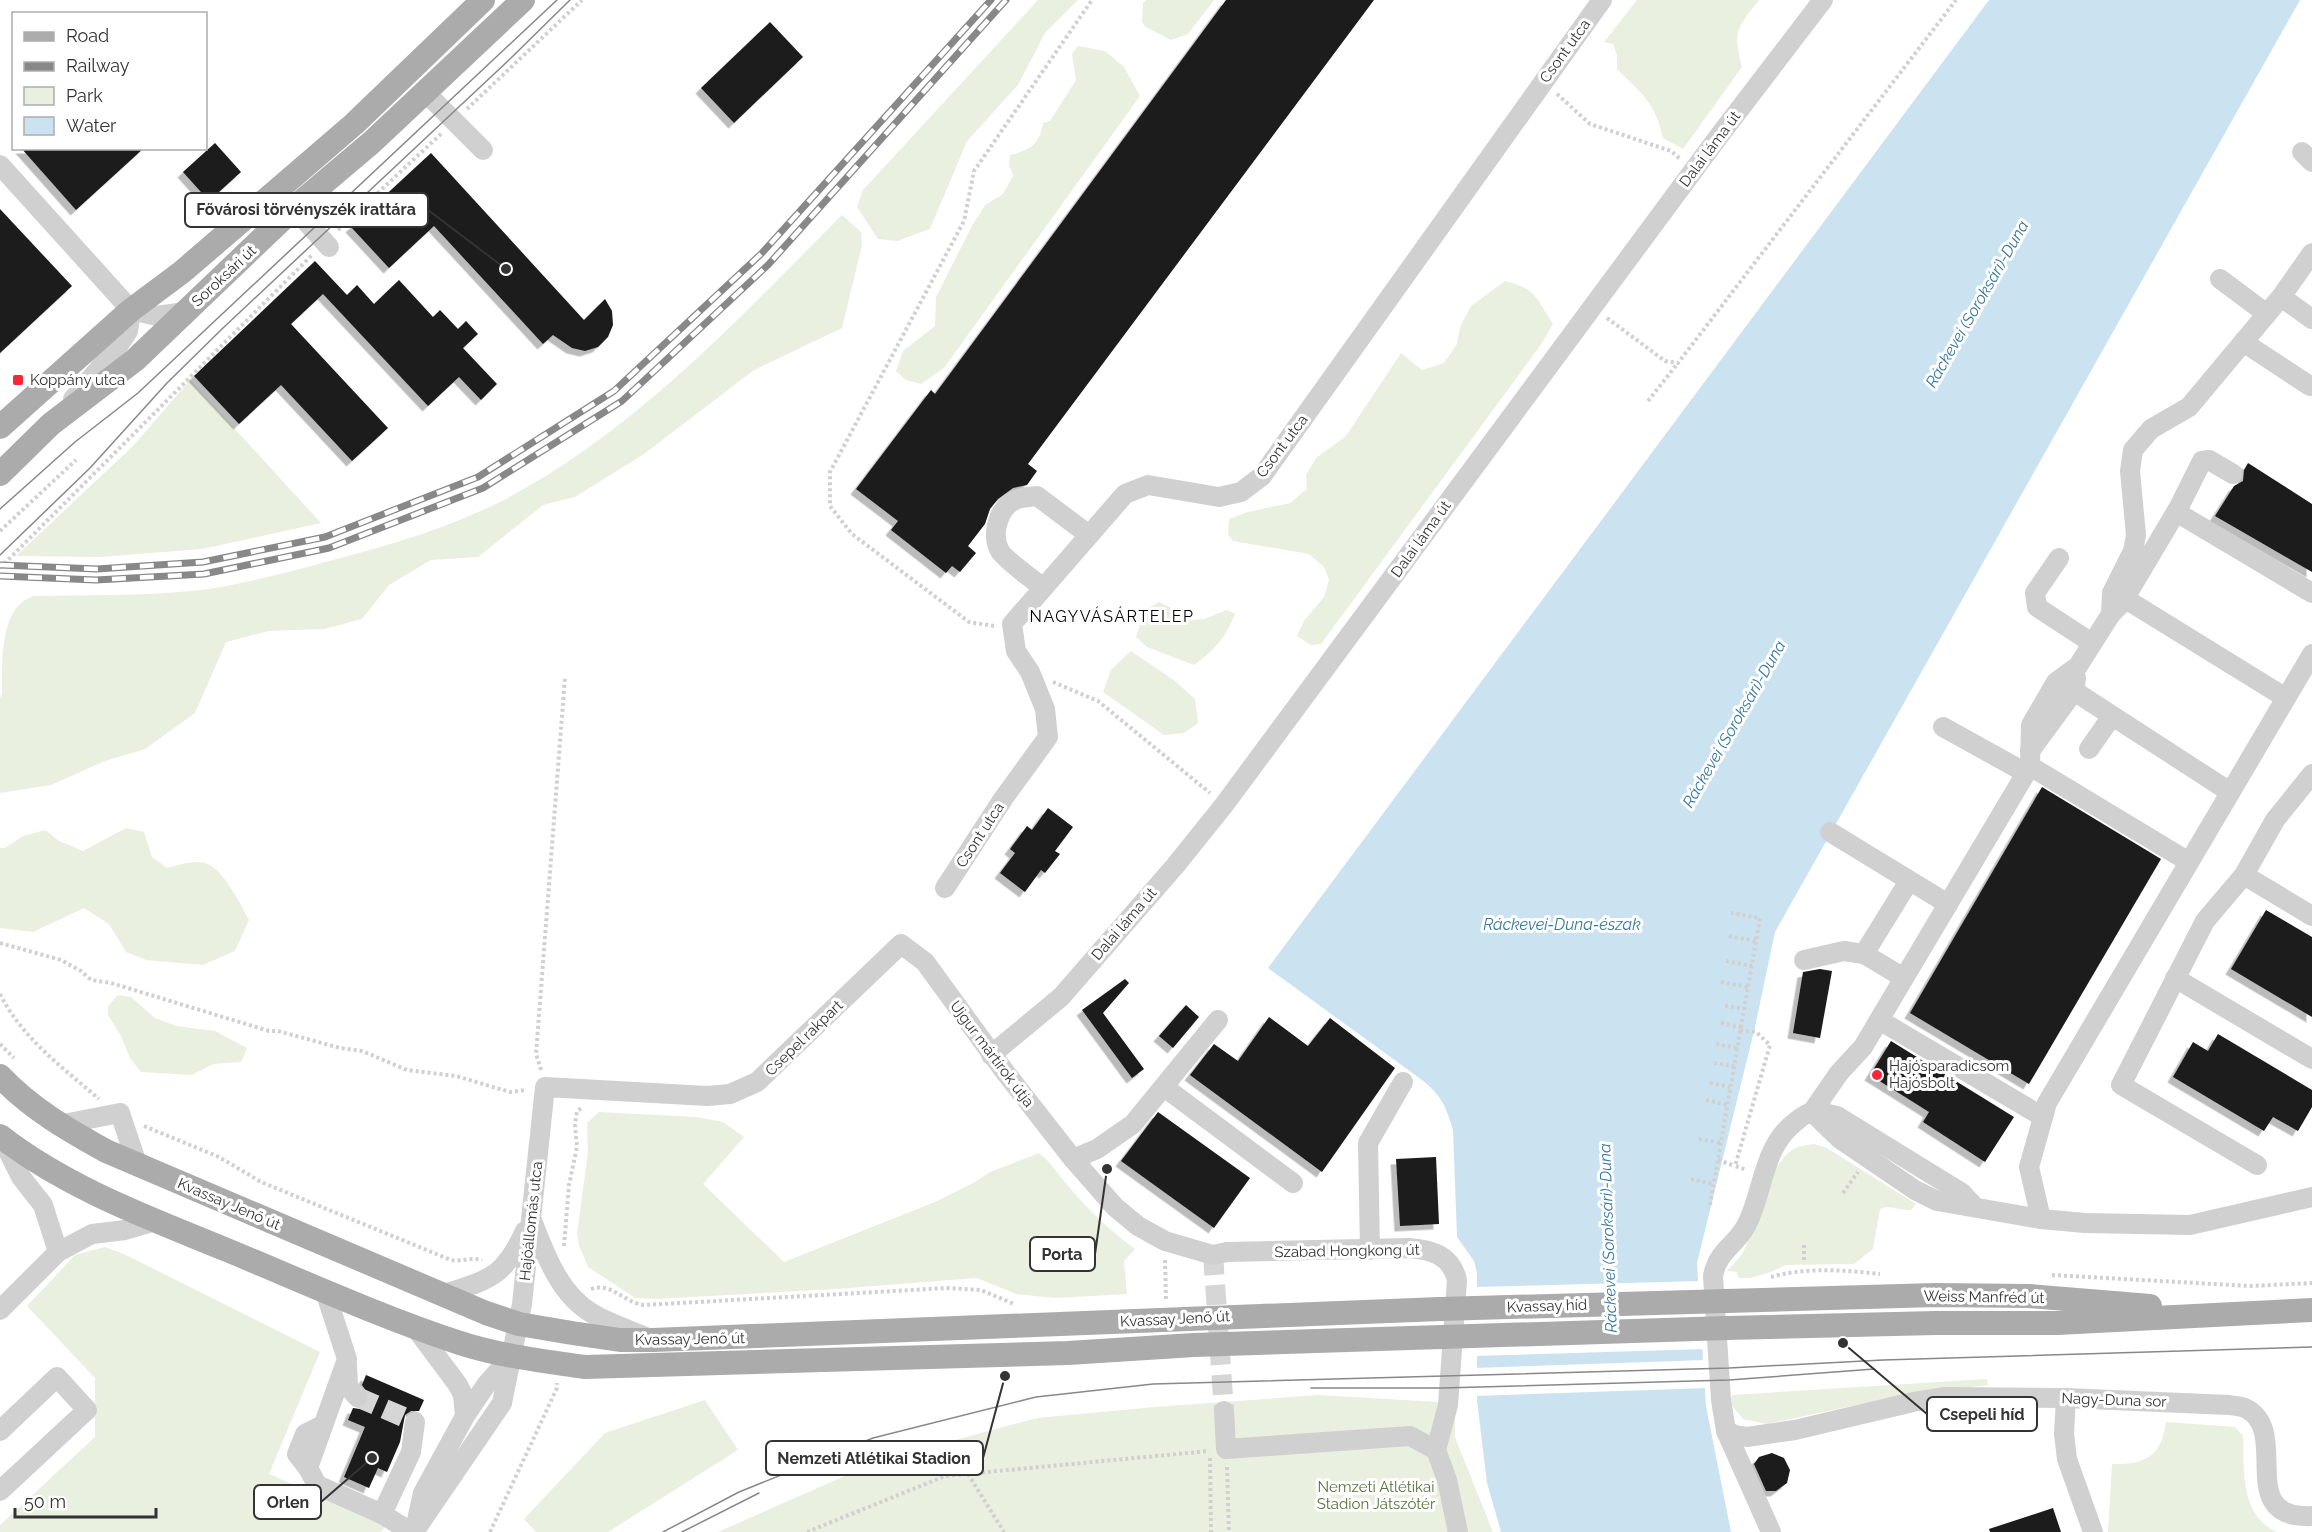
<svg xmlns="http://www.w3.org/2000/svg" width="2312" height="1532" font-family="Raleway,sans-serif">
<defs>
<filter id="shadow"><feDropShadow dx="-5.5" dy="5.5" stdDeviation="0" flood-color="#0004"/></filter>
</defs>
<rect width="100%" height="100%" fill="#fff"/>
<g fill="#e9f0e0">
<polygon points="1038,0 1078,0 1045,33 1018,85 967,141 930,229 897,241 878,239 857,207 863,190"/>
<polygon points="1146,0 1214,0 1188,34 1171,40 1146,27 1142,22 1143,3"/>
<path d="M1637 0H1759C1736 29 1733 31 1742 67L1683 149 1663 138C1655 102 1642 94 1617 69V55L1613 44 1604 42Z"/>
<path d="M1078 46 1105 51 1124 67 1140 96 944 368 921 384 906 380 896 371 903 351 935 326 936 297 973 224 985 205 1003 194 1013 176 1009 164 1010 155C1032 149 1039 145 1043 123L1050 121 1076 80 1072 54Z"/>
<path d="M842 215 861 232 862 245 842 328 754 370 644 454 575 497 543 505 478 557 431 560 389 585 362 619 324 629 269 631 226 642 195 713 145 749 105 761 51 785 0 793V698L2 694C2 658 0 606 34 596 86 595 140 596 192 591 232 587 272 576 311 566 379 548 451 529 513 495 640 426 741 316 842 215Z"/>
<path d="M1505 281C1537 289 1536 298 1553 324L1540 346 1321 644 1311 645 1297 636 1304 621 1324 597 1329 580 1324 567 1309 554 1233 541 1228 534 1229 519 1248 512 1290 503 1307 489 1306 475 1316 458 1346 436 1401 353 1422 370 1444 363 1457 344 1460 327 1471 306Z"/>
<polygon points="190,380 321,523 202,549 100,557 16,556 133,446"/>
<path d="M1159 602 1175 610 1189 620 1204 619 1227 610 1235 614C1226 637 1214 651 1194 665L1147 647 1136 637 1146 609Z"/>
<polygon points="1131,651 1175,681 1195,699 1198,723 1184,733 1164,735 1103,692 1111,670"/>
<path d="M126 828 144 832 152 857 167 868C180 865 192 860 205 863 222 867 241 905 249 920L235 951 203 965 146 960 126 952 109 924 84 908 33 932 0 928V848H5L23 836 45 830 59 841 83 851Z"/>
<polygon points="118,995 131,997 155,1018 176,1026 215,1031 247,1048 241,1062 213,1064 192,1075 141,1072 130,1058 121,1036 108,1015 108,1006"/>
<path d="M599 1112 696 1117 723 1122 744 1137 703 1184 784 1262 935 1202 973 1183 990 1172 1039 1153C1052 1163 1059 1176 1070 1188 1089 1211 1111 1231 1135 1249L1124 1261 1127 1294 1055 1298 1016 1294 977 1278 836 1289 656 1299 635 1298 588 1267 579 1245 577 1234 588 1152 587 1123Z"/>
<path d="M1814 1144 1827 1148 1916 1204 1911 1210C1900 1211 1890 1204 1880 1209L1873 1249 1854 1264 1786 1265 1768 1273 1750 1278H1739L1737 1272 1727 1271C1731 1266 1738 1260 1742 1254 1757 1228 1766 1168 1792 1150 1798 1146 1807 1145 1814 1144Z"/>
<polygon points="105,1247 124,1254 320,1352 269,1474 386,1525 381,1532 0,1532 0,1525 95,1437 95,1378 27,1306 75,1255"/>
<polygon points="1987,1379 1988,1385 1903,1395 1767,1424 1743,1419 1730,1403 1732,1395"/>
<polygon points="1318,1395 1455,1403 1455,1437 1493,1532 718,1532 881,1460 1037,1418 1155,1407"/>
<polygon points="705,1400 738,1450 608,1532 536,1532 524,1519 605,1433"/>
<path d="M2166 1422 2235 1427 2243 1436C2244 1469 2240 1516 2277 1532H2108L2112 1464C2145 1465 2162 1456 2166 1422Z"/>
</g>
<path fill="#cbe3f1" d="M1989 0H2300L1775 932 1755 1027 1697 1263 1706 1406 1731 1532H1501L1487 1483 1477 1401V1273L1474 1261 1457 1237 1453 1130C1446 1106 1441 1095 1422 1080L1268 968Z"/>
<g fill="#fff">
<polygon points="1701,1281 1705,1349 1474,1356 1474,1287"/>
<polygon points="1706,1360 1708,1388 1474,1396 1474,1368"/>
</g>
<g fill="#1a1a1a" filter="url(#shadow)">
<polygon points="1226,0 1374,0 1028,464 1037,471 1027,485 1013,488 998,499 990,509 985,524 968,546 976,553 960,572 952,566 946,573 891,530 898,521 856,489 931,390 935,394"/>
<polygon points="770,22 803,57 734,123 701,88"/>
<polygon points="215,143 241,172 209,201 183,172"/>
<polygon points="21,148 144,148 76,210"/>
<polygon points="431,153 584,320 605,299 612,311 613,325 608,337 598,347 585,351 572,348 553,335 543,344 434,226 389,268 351,227"/>
<polygon points="0,209 72,286 0,353"/>
<polygon points="315,261 347,295 357,285 374,304 399,280 433,317 440,310 458,329 466,321 478,334 463,348 497,384 481,400 459,377 428,406 323,294 291,324 388,428 352,461 281,385 239,424 194,376"/>
<polygon points="2248,463 2312,504 2312,572 2215,516 2234,486 2243,481 2244,470"/>
<polygon points="2042,787 2161,859 2029,1084 1910,1013"/>
<polygon points="1048,808 1073,827 1055,851 1060,854 1045,873 1041,870 1025,892 1000,873 1015,853 1010,849 1027,826 1032,830"/>
<polygon points="2266,910 2312,937 2312,1017 2231,969"/>
<polygon points="1820,969 1832,971 1820,1038 1793,1033 1803,972"/>
<polygon points="1125,979 1129,983 1103,1013 1144,1069 1132,1078 1082,1010"/>
<polygon points="1186,1005 1199,1017 1173,1048 1159,1036"/>
<polygon points="1269,1017 1308,1046 1330,1018 1395,1068 1322,1172 1190,1075 1214,1044 1238,1061"/>
<polygon points="2218,1034 2312,1090 2312,1107 2298,1131 2273,1117 2264,1131 2173,1077 2193,1042 2208,1051"/>
<polygon points="1891,1041 2014,1117 1985,1162 1923,1122 1929,1112 1870,1075"/>
<polygon points="1158,1112 1250,1178 1214,1228 1121,1161"/>
<polygon points="1436,1157 1439,1224 1400,1226 1396,1159"/>
<polygon points="366,1375 424,1400 419,1411 411,1411 405,1415 400,1442 387,1472 378,1468 369,1488 344,1477 365,1427 348,1420 353,1408 360,1409 368,1402 369,1395 362,1385"/>
<polygon points="1772,1453 1784,1458 1790,1470 1787,1483 1776,1491 1766,1491 1754,1464 1759,1457"/>
<polygon points="2053,1508 2061,1532 1990,1532 1989,1529"/>
</g>
<g fill="none" stroke-linecap="round" stroke-linejoin="round">
<g stroke="#d6d6d6" stroke-width="20" stroke-dasharray="20 10" stroke-linecap="butt">
<polyline points="1213,1255 1224,1411"/>
<polyline points="357,1397 415,1422"/>
</g>
<g stroke="#d0d0d0" stroke-width="4" stroke-dasharray="3 3" stroke-linecap="butt">
<polyline points="1557,94 1590,124 1671,151 1680,159"/>
<polyline points="467,109 582,0"/>
<polyline points="338,230 442,133"/>
<polyline points="1607,318 1665,361 1678,363 1956,0"/>
<polyline points="1648,401 1678,363"/>
<polyline points="0,531 76,460"/>
<polyline points="0,568 313,254"/>
<polyline points="994,626 969,622 852,534 830,506 830,472 964,221 974,171 1092,0"/>
<polyline points="1053,682 1098,701 1210,793"/>
<polyline points="1729,936 1756,941"/>
<polyline points="0,943 61,960 81,971 91,980 111,983 269,1031 278,1031 340,1048 362,1051 407,1070 456,1076 510,1092 526,1090"/>
<polyline points="1726,961 1752,966"/>
<polyline points="1721,982 1748,987"/>
<path d="M0 994C22 1038 62 1067 99 1099"/>
<polyline points="1725,1006 1744,1009"/>
<polyline points="1721,1023 1741,1027"/>
<polyline points="1740,1030 1756,1032 1770,1045 1735,1166 1747,1170"/>
<polyline points="0,1044 14,1058"/>
<polyline points="1716,1044 1737,1048"/>
<polyline points="1714,1063 1734,1066"/>
<polyline points="541,1070 536,1054 565,677"/>
<polyline points="1710,1083 1730,1087"/>
<polyline points="1706,1100 1727,1105"/>
<path d="M144 1126 219 1157 261 1182 451 1260C461 1262 472 1257 482 1260"/>
<polyline points="1699,1139 1721,1143"/>
<polyline points="1718,1160 1735,1166"/>
<polyline points="1691,1179 1713,1184"/>
<polyline points="1843,1193 1858,1172"/>
<polyline points="1710,1205 1760,918 1731,913"/>
<polyline points="1804,1245 1804,1261"/>
<polyline points="564,1246 569,1185 577,1147 575,1125 577,1111 582,1108"/>
<polyline points="1165,1260 1166,1300"/>
<polyline points="2052,1275 2250,1286 2312,1283"/>
<path d="M1771 1277C1805 1267 1845 1270 1880 1274"/>
<path d="M591 1289C612 1282 624 1303 644 1305L947 1288 981 1290 1014 1304"/>
<polyline points="1210,1458 1211,1532"/>
<polyline points="1227,1467 1229,1532"/>
<polyline points="968,1474 1004,1532"/>
<polyline points="490,1532 557,1388 557,1383"/>
<polyline points="807,1532 945,1476 1209,1451"/>
</g>
<g stroke="#d0d0d0" stroke-width="20">
<polyline points="425,92 483,150"/>
<polyline points="2302,152 2312,162"/>
<polyline points="0,165 131,310 157,316 185,312"/>
<polyline points="294,208 329,247"/>
<polyline points="2220,279 2267,314"/>
<polyline points="2281,297 2312,319"/>
<polyline points="2243,342 2310,386"/>
<polyline points="73,399 116,349 128,331 131,310"/>
<polyline points="2176,512 2312,593"/>
<polyline points="2059,558 2035,593 2037,607 2092,643"/>
<path d="M1043 588C1034 580 1005 560 1000 551 990 534 999 505 1018 499 1024 497 1031 497 1037 496L1089 535"/>
<polyline points="2124,598 2286,698"/>
<polyline points="2111,614 2122,603 2179,507 2202,461 2209,460 2233,474"/>
<polyline points="2074,691 2230,792"/>
<polyline points="1943,727 2026,773"/>
<polyline points="2089,749 2112,716"/>
<polyline points="2030,751 2074,691 2076,678"/>
<polyline points="2030,766 2189,862"/>
<polyline points="1830,832 1948,904"/>
<polyline points="2244,875 2312,916"/>
<polyline points="945,888 1003,799 1048,737 1045,709 1030,672 1016,651 1012,624 1125,494 1148,485 1219,497 1241,492 1262,476 1602,0"/>
<polyline points="1864,954 1909,881"/>
<polyline points="1804,960 1844,951 1864,954 1904,978"/>
<polyline points="2175,978 2312,1059"/>
<polyline points="1879,1020 2043,1117"/>
<polyline points="991,1055 1061,997 1175,866 1224,805 1719,136 1823,0"/>
<polyline points="1164,1087 1293,1183"/>
<polyline points="1812,1112 1839,1073 1863,1047 2026,773 2030,766 2031,725 2056,682 2078,666 2111,614 2112,593 2133,551 2136,535 2130,471 2133,450 2151,429 2189,407 2281,297 2312,253"/>
<polyline points="1812,1112 1840,1139 1915,1190 1937,1201 2041,1219 2085,1223 2190,1225 2312,1197"/>
<polyline points="58,1125 120,1113 137,1164"/>
<polyline points="1,1137 21,1177 43,1205 58,1252"/>
<polyline points="1073,1159 1097,1149 1133,1124 1218,1020"/>
<polyline points="2257,1165 2121,1085 2205,921 2244,875 2275,820 2312,774"/>
<polyline points="2041,1219 2029,1167 2047,1103 2312,654"/>
<path d="M533 1223C546 1256 560 1295 593 1314 610 1324 630 1330 648 1338"/>
<polyline points="1370,1250 1368,1143 1403,1082"/>
<polyline points="325,1291 347,1359 308,1468 317,1485 382,1514 411,1532"/>
<path d="M442 1295C489 1279 503 1279 525 1231"/>
<polyline points="0,1310 58,1252 92,1234 125,1230 156,1221"/>
<polyline points="414,1326 458,1385 463,1395 465,1416"/>
<polyline points="347,1365 348,1386 357,1397"/>
<polyline points="2066,1398 2064,1434 2067,1459 2093,1532"/>
<polyline points="1224,1411 1226,1449 1410,1436 1436,1450 1447,1480 1458,1532"/>
<polyline points="0,1431 57,1377 87,1410 0,1491"/>
<path d="M1726 1431 1735 1435 1747 1437 1795 1430 1913 1402 1944 1397 2066 1398 2229 1405C2235 1406 2242 1406 2247 1409 2291 1433 2234 1520 2312 1516"/>
<polyline points="308,1468 297,1454 305,1434 323,1425"/>
<polyline points="382,1514 411,1452 415,1422"/>
<polyline points="417,1520 423,1493 465,1416 486,1385 511,1357"/>
<path d="M414 1532 502 1403 522 1304 545 1087 707 1096 730 1094 757 1082 901 944 925 962 1005 1072 1073 1159 1115 1207 1138 1226 1165 1241 1213 1255 1227 1252 1409 1248C1432 1250 1451 1255 1457 1280L1448 1405 1436 1450"/>
<path d="M1771 1532 1726 1431 1721 1400 1713 1276C1718 1249 1738 1245 1748 1222 1764 1188 1763 1148 1794 1123 1799 1119 1804 1114 1810 1113 1819 1111 1828 1114 1837 1116L1962 1193 1975 1207"/>
</g>
<g stroke="#ababab" stroke-width="24">
<polyline points="0,427 131,310 182,272 354,124 483,0"/>
<polyline points="0,474 51,424 135,360 294,208 372,142 523,0"/>
<path d="M0 1076C30 1108 68 1130 106 1151L486 1313 519 1324 572 1333 620 1340H653L1440 1309"/>
<path d="M0 1136C67 1188 149 1218 227 1250 304 1282 381 1317 460 1343 500 1356 543 1361 585 1367L1068 1353 1194 1345 1441 1337"/>
<polyline points="1726,1301 1936,1295 2029,1296 2150,1306"/>
<polyline points="1727,1328 1936,1323 2057,1323 2312,1310"/>
</g>
<g stroke="#888" stroke-width="1.5">
<polyline points="0,509 75,442 138,393 557,0"/>
<polyline points="0,555 90,468 167,383 223,328 511,58 570,0"/>
<polyline points="1311,1388 1442,1388 1729,1380 1874,1369"/>
<polyline points="663,1532 739,1492 873,1438 1036,1397 1153,1384 1729,1368 1883,1360 2312,1347"/>
<polyline points="682,1532 759,1493"/>
</g>
<defs>
<g id="rail">
<polyline points="0,565 97,569 203,562 325,537 478,477 614,391 762,253 991,0"/>
<polyline points="0,576 96,580 204,574 329,548 483,488 622,401 768,265 1006,0"/>
</g>
</defs>
<use href="#rail" stroke="#888" stroke-width="7"/>
<use href="#rail" stroke="#fff" stroke-width="4.5" stroke-dasharray="14" stroke-linecap="butt"/>
<g stroke="#ababab" stroke-width="24">
<polyline points="1440,1309 1726,1301"/>
<polyline points="1441,1337 1727,1328"/>
</g>
</g>
<g fill="#f72739" stroke="#fff" stroke-width="2">
<rect x="12" y="374" width="12" height="12" rx="3"/>
<circle cx="1877" cy="1075" r="6"/>
</g>
<g text-anchor="middle" dominant-baseline="central" stroke-width="6" stroke-linejoin="round" paint-order="stroke">
<g font-size="15" fill="#333" stroke="#fff">
<text transform="translate(1565 51) rotate(-54)">Csont utca</text>
<text transform="translate(1710 149) rotate(-53)">Dalai láma út</text>
<text transform="translate(224 276) rotate(-43)">Soroksári út</text>
<text transform="translate(1282 446) rotate(-53)">Csont utca</text>
<text transform="translate(1421 539) rotate(-54)">Dalai láma út</text>
<text transform="translate(980 835) rotate(-57)">Csont utca</text>
<text transform="translate(1124 924) rotate(-49)">Dalai láma út</text>
<text transform="translate(804 1038) rotate(-44)">Csepel rakpart</text>
<text transform="translate(992 1054) rotate(53)">Ujgur mártírok útja</text>
<text transform="translate(229 1204) rotate(23)">Kvassay Jenő út</text>
<text transform="translate(531 1221) rotate(-84)">Hajóállomás utca</text>
<text transform="translate(1347 1251) rotate(-1)">Szabad Hongkong út</text>
<text transform="translate(1984 1297) rotate(1)">Weiss Manfréd út</text>
<text transform="translate(1547 1306) rotate(-2)">Kvassay híd</text>
<text transform="translate(1175 1319) rotate(-3)">Kvassay Jenő út</text>
<text transform="translate(690 1339) rotate(-1)">Kvassay Jenő út</text>
<text transform="translate(2114 1400) rotate(2)">Nagy-Duna sor</text>
</g>
<g font-size="15" fill="#333" stroke="#fff" text-anchor="start">
<text x="30" y="380">Koppány utca</text>
<text x="1889" y="1066">Hajósparadicsom<tspan x="1889" dy="17">Hajósbolt</tspan></text>
</g>
<g font-size="15" fill="#56743a" stroke="#fff">
<text x="1376" y="1487">Nemzeti Atlétikai<tspan x="1376" dy="17">Stadion Játszótér</tspan></text>
</g>
<g font-size="16" font-style="italic" fill="#36789f" stroke="#fff">
<text transform="translate(1977 304) rotate(-60)">Ráckevei (Soroksári)-Duna</text>
<text transform="translate(1734 724) rotate(-60)">Ráckevei (Soroksári)-Duna</text>
<text x="1562" y="924">Ráckevei-Duna-észak</text>
<text transform="translate(1608 1238) rotate(-92)">Ráckevei (Soroksári)-Duna</text>
</g>
<g font-size="16" letter-spacing="1.5" fill="#000" stroke="#fff">
<text x="1112" y="616">NAGYVÁSÁRTELEP</text>
</g>
</g>
<path fill="none" stroke="#333" stroke-width="2" d="M506 269L428 210M1107 1169L1095 1254M1843 1343L1927 1414M1005 1376L983 1458M372 1458L321 1502"/>
<g fill="#333" stroke="#fff" stroke-width="2">
<circle cx="506" cy="269" r="6"/>
<circle cx="1107" cy="1169" r="6"/>
<circle cx="1843" cy="1343" r="6"/>
<circle cx="1005" cy="1376" r="6"/>
<circle cx="372" cy="1458" r="6"/>
</g>
<g fill="#fff" stroke="#333" stroke-width="2">
<rect x="185" y="193" width="243" height="34" rx="6"/>
<rect x="1030" y="1237" width="65" height="34" rx="6"/>
<rect x="1927" y="1397" width="110" height="34" rx="6"/>
<rect x="766" y="1441" width="217" height="34" rx="6"/>
<rect x="254" y="1485" width="67" height="34" rx="6"/>
</g>
<g font-size="16" text-anchor="middle" font-weight="bold" fill="#333">
<text x="306" y="215">Fővárosi törvényszék irattára</text>
<text x="1062" y="1260">Porta</text>
<text x="1982" y="1420">Csepeli híd</text>
<text x="874" y="1464">Nemzeti Atlétikai Stadion</text>
<text x="288" y="1508">Orlen</text>
</g>
<rect x="12" y="12" width="195" height="138" fill="#ffffff" stroke="#adadad" stroke-width="1.5"/>
<rect x="24" y="32" width="30" height="9" fill="#ababab" stroke="#adadad" stroke-width="1.5"/>
<text x="66" y="42" font-size="18" fill="#333333">Road</text>
<rect x="24" y="62" width="30" height="9" fill="#888888" stroke="#adadad" stroke-width="1.5"/>
<text x="66" y="72" font-size="18" fill="#333333">Railway</text>
<rect x="24" y="87" width="30" height="18" fill="#e9f0e0" stroke="#adadad" stroke-width="1.5"/>
<text x="66" y="102" font-size="18" fill="#333333">Park</text>
<rect x="24" y="117" width="30" height="18" fill="#cbe3f1" stroke="#adadad" stroke-width="1.5"/>
<text x="66" y="132" font-size="18" fill="#333333">Water</text>
<path d="M15 1508v9h141v-9" fill="none" stroke="#333333" stroke-width="3"/>
<text x="24" y="1508" font-size="18" fill="#333333" stroke="#ffffff" stroke-width="4.5" paint-order="stroke">50 m</text>
</svg>
